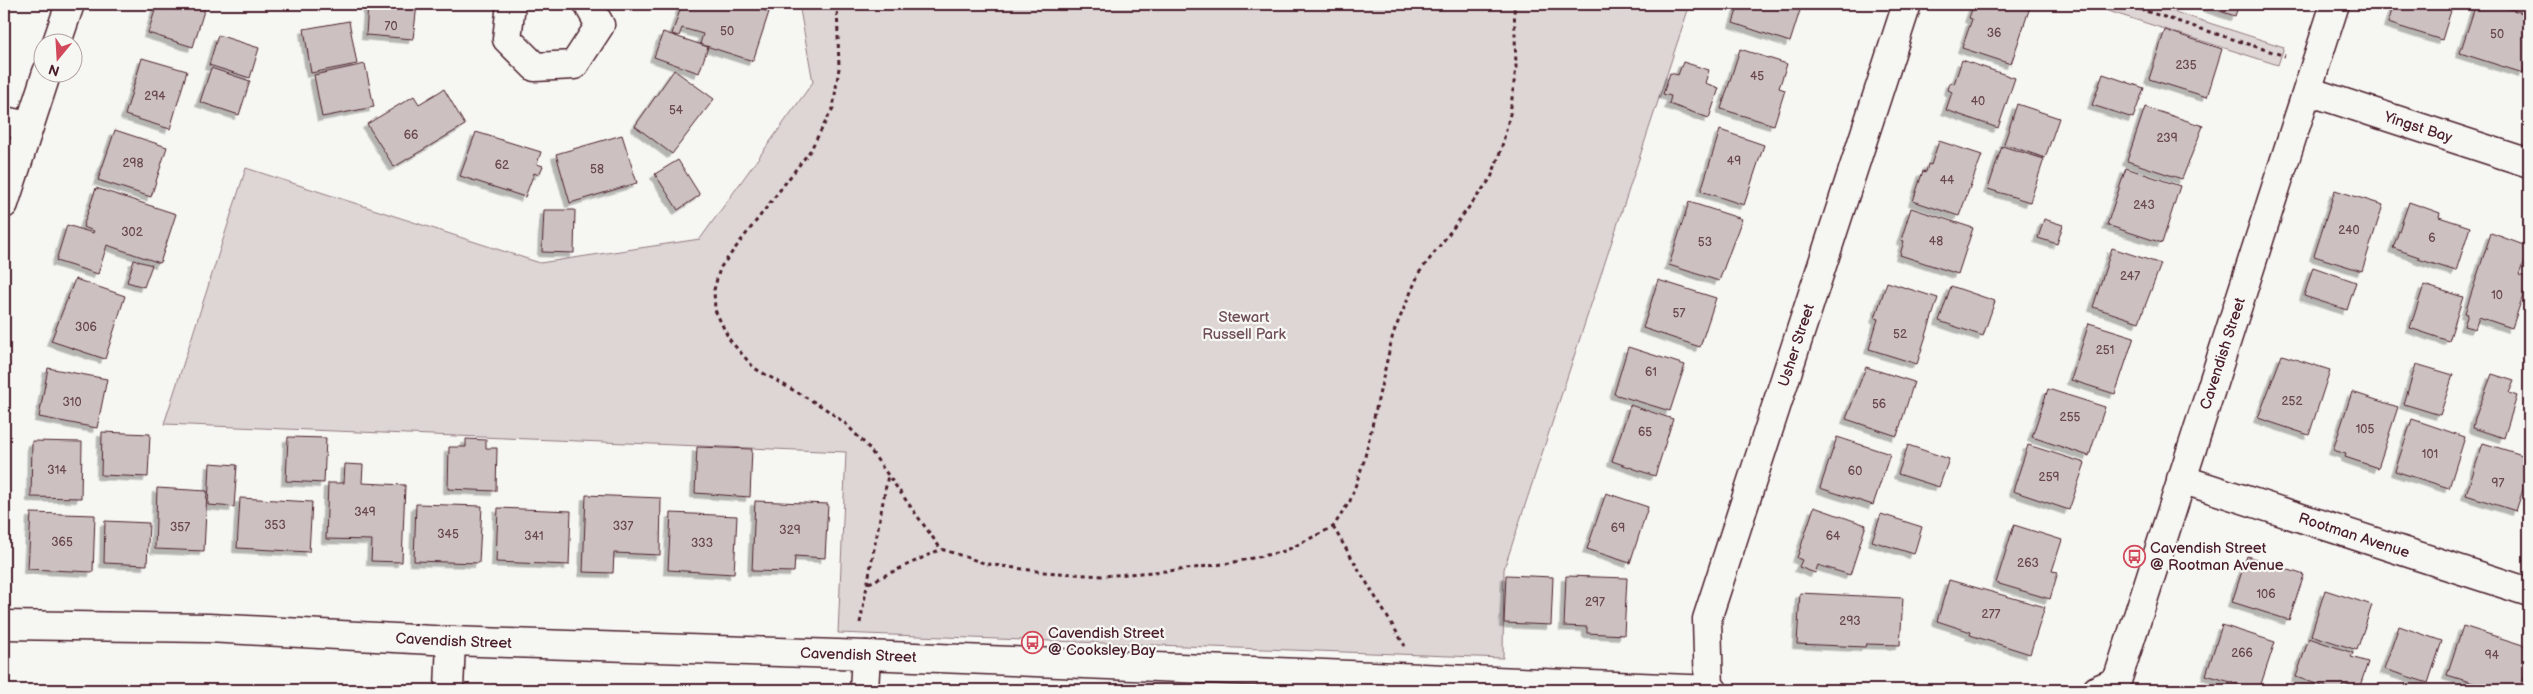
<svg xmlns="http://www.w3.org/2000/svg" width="2533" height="694" font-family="'Balsamiq Sans',sans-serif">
<defs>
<filter id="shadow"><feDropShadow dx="-4.5" dy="4.5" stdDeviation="0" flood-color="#0004"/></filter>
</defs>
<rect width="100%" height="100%" fill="#f6f6f2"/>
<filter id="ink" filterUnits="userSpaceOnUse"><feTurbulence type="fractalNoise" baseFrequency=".02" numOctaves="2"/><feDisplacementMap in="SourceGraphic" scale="10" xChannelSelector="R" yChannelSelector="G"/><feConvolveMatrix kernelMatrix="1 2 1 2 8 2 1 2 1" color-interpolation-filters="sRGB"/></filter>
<g filter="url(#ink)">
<g fill="#ddd6d5" stroke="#947a80">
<polygon points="799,4 1690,4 1504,569 1503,658 838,633 846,452 164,424 246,168 540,263 700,239 813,82"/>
<polygon points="2086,4 2150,4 2284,47 2278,65"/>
</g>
<g fill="#ccc1c0" stroke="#4a1f2b" filter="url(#shadow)">
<polygon points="157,4 206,4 193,47 148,33"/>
<polygon points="368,4 419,4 419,6 417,5 413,39 366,35"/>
<polygon points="682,4 743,4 769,12 753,61 700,44 703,34 682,28 679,36 672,34"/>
<polygon points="1739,4 1802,4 1790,42 1733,23"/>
<polygon points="1974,4 2031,4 2011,64 1962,48 1972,19 1969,18"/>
<polygon points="2198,4 2239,4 2235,16"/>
<polygon points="2394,4 2453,4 2442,40 2388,23"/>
<polygon points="2476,4 2494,4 2529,15 2529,53 2523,73 2460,53"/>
<polygon points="349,21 357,64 311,73 304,29"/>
<polygon points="2165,30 2222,49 2207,97 2149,79"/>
<polygon points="663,32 708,47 699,73 654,57"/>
<polygon points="218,35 259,48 250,78 209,65"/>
<polygon points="1740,49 1787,64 1779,88 1785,90 1774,125 1721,109"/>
<polygon points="142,58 187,71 170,129 125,115"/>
<polygon points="1962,60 2015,78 1998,128 1946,110 1952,92 1948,90 1950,82 1954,84"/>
<polygon points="1683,62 1709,70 1705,83 1719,88 1709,118 1669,104 1671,96 1663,94 1670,73 1678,75"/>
<polygon points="365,64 374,107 322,117 314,75"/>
<polygon points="211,68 250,81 239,115 200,102"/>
<polygon points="674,70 714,99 672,154 635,126"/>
<polygon points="2103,74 2144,88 2133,118 2092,105"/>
<polygon points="444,89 465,125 394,167 367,124 414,96 419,104"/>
<polygon points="2017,104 2059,118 2045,158 2004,144"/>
<polygon points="2145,107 2203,126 2182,179 2127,161"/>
<polygon points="115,130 167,147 151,197 98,180"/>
<polygon points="1720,130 1764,145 1744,205 1701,191"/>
<polygon points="476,132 541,152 537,164 543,166 539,175 534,173 525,197 460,176"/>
<polygon points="622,135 637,183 570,203 556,154"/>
<polygon points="1939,141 1982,155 1959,216 1913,201 1923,171 1926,172 1928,164 1931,165"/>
<polygon points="2002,146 2044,159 2030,202 1988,189"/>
<polygon points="678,160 700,195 678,210 655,174"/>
<polygon points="2126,168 2180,186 2162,243 2107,225"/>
<polygon points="96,188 176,214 160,263 107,245 98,274 56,261 67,225 93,233 94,231 83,227"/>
<polygon points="2335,190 2383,205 2362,271 2314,256"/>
<polygon points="1689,202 1742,219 1719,281 1669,265"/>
<polygon points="2409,202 2440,213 2439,217 2470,227 2456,271 2418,259 2419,257 2393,248"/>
<polygon points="1911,208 1973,228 1958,274 1900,255 1904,241 1901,240"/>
<polygon points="544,210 575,210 574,253 542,252"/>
<polygon points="2044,219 2063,225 2057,244 2038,238"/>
<polygon points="2491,233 2529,247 2519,275 2529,278 2512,328 2479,317 2475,329 2464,326 2468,314 2465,313"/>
<polygon points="2112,248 2161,264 2139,322 2093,307"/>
<polygon points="134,260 152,265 144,287 127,282"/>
<polygon points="2313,267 2356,282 2347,310 2304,296"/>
<polygon points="75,279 125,296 105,359 51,341"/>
<polygon points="1658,280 1716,298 1700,347 1643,328"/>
<polygon points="1887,282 1938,298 1917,364 1869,349 1878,319 1875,318"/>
<polygon points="2424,285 2463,297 2449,341 2410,328"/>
<polygon points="1951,286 1995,301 1983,336 1939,321"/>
<polygon points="2089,323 2134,337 2115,394 2071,380"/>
<polygon points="1628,347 1685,365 1670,411 1614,394"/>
<polygon points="2282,355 2330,370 2309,435 2258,418"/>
<polygon points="2416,364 2453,375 2440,415 2404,404"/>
<polygon points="1866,367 1914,382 1897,436 1846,419"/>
<polygon points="48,368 107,379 97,428 39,417"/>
<polygon points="2492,374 2514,381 2509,393 2517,396 2504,438 2473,428 2475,418"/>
<polygon points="2048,389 2105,407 2089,456 2032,437"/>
<polygon points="2352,392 2398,407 2378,468 2345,457 2346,454 2333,450"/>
<polygon points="1630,405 1673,419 1655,476 1612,461"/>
<polygon points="2412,419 2465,437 2449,488 2395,471"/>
<polygon points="102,432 150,434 148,477 101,475"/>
<polygon points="288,437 326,438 324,483 286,481"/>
<polygon points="1837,437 1890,454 1873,505 1820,488"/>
<polygon points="466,439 486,440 486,448 497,448 496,491 448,489 449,447 466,447"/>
<polygon points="32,441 82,442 81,498 31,497"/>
<polygon points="2483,443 2529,457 2529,471 2516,511 2466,495"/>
<polygon points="1908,445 1949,459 1939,487 1898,474"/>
<polygon points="2028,445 2085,463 2069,510 2013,491"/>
<polygon points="697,447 752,449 750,497 695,493"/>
<polygon points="210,463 237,465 234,507 208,505"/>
<polygon points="345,464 363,465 362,483 405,485 402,562 371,561 372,540 326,539 328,483 344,483"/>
<polygon points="157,488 207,491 204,551 155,549"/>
<polygon points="1606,493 1648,507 1630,563 1587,549"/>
<polygon points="586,495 661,498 660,555 614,553 613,573 583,572"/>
<polygon points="240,498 312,502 309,552 237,548"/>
<polygon points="755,501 828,504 825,558 795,556 794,572 752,571"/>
<polygon points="416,504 482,506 479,563 414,561"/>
<polygon points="1814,507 1866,525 1850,575 1818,565 1815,573 1799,567 1802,560 1797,558"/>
<polygon points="498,508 571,511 569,565 496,562"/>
<polygon points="31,513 95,515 93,572 28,569"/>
<polygon points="671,513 737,516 734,574 668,570"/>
<polygon points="1881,514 1922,527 1914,554 1872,541"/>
<polygon points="105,521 149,523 147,565 104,563"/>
<polygon points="2014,525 2062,540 2052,571 2058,572 2050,599 1996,583"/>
<polygon points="2247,556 2304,575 2289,620 2232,602"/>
<polygon points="1506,575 1553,577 1551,625 1504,623"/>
<polygon points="1566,576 1627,578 1624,635 1587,633 1587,627 1564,626"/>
<polygon points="1949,580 2045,607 2030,654 1970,635 1971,632 1937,621"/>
<polygon points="2325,590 2372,605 2357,650 2311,635"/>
<polygon points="1800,593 1903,598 1900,645 1866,644 1865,647 1797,644"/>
<polygon points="2222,625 2275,642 2259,690 2206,675"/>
<polygon points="2399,626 2442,641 2428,683 2384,669"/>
<polygon points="2463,626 2529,647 2529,662 2520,690 2496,690 2447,675"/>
<polygon points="2309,638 2353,653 2351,657 2368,662 2359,689 2343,684 2341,690 2334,690 2296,677"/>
</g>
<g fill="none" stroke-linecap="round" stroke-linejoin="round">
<defs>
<g id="minor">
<polyline points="511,4 507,39 535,67 574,65 600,25 588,4"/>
<polyline points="57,42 70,4"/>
<path id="s1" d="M2308 91 2529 163"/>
<polyline points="4,121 29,126"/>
<polyline points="4,204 47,72"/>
<path id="s2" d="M2181 479 2529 592"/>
<polyline points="449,690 451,641"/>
<polyline points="864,690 866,655"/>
<path id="s3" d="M1709 690 1707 619 1907 4"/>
</g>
<g id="tertiary">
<path id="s4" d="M4 625 208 628 451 641 866 655 1713 690"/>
<path id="s5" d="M2097 690 2117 681 2335 4"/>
</g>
</defs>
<use href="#minor" stroke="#4a1f2b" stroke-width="31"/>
<use href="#tertiary" stroke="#4a1f2b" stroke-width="31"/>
<g stroke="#4a1f2b" stroke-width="3" stroke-dasharray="4 4" stroke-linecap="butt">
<polyline points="837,4 839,68 833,108 810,151 720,268 714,290 715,310 729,339 754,368 823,407 846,424 868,447 941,549 987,564 1044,572 1102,576 1179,570 1230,563 1285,551 1333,527 1350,501 1364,461 1393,334 1419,273 1491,178 1501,150 1510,114 1516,67 1514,4"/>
<polyline points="2124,4 2285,56"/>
<polyline points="1333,527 1405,646"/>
<polyline points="869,583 941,549"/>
<polyline points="860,623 888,475"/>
</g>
<use href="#minor" stroke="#f6f6f2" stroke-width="28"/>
<use href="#tertiary" stroke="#f6f6f2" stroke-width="28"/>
</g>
</g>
<defs>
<symbol id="bus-ring" viewBox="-11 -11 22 22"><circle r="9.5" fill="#f6f6f2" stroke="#d1495b" stroke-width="1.5"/><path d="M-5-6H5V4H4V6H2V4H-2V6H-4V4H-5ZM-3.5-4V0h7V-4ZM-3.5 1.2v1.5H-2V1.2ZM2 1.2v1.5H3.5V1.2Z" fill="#d1495b"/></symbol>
</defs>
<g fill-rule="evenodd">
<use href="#bus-ring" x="2122" y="544" width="25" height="25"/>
<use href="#bus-ring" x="1020" y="630" width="25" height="25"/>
</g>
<g text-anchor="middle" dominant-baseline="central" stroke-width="4.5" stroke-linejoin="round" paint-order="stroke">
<g font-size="12" fill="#6a4850">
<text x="391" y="26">70</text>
<text x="727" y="31">50</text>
<text x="1994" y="33">36</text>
<text x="2497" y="34">50</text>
<text x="2186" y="65">235</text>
<text x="1757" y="76">45</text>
<text x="155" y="96">294</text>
<text x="1978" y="101">40</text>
<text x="676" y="110">54</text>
<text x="411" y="135">66</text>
<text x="2167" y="138">239</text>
<text x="1734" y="161">49</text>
<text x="133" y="163">298</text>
<text x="502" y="165">62</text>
<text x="597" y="169">58</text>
<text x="1947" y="180">44</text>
<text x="2144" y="205">243</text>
<text x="2349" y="230">240</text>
<text x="132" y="232">302</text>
<text x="2432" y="238">6</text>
<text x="1936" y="241">48</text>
<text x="1705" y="242">53</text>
<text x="2130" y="276">247</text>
<text x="2497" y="295">10</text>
<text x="1679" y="313">57</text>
<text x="86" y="327">306</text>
<text x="1900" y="334">52</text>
<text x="2105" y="350">251</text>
<text x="1651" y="372">61</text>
<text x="2292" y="401">252</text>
<text x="72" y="402">310</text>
<text x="1879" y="404">56</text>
<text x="2070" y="417">255</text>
<text x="2365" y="429">105</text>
<text x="1645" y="432">65</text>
<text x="2430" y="454">101</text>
<text x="57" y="470">314</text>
<text x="1855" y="471">60</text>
<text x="2049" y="477">259</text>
<text x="2498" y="483">97</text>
<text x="365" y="512">349</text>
<text x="275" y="525">353</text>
<text x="623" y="526">337</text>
<text x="180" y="527">357</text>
<text x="1618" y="528">69</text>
<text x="790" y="530">329</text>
<text x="448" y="534">345</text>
<text x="534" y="536">341</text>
<text x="1833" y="536">64</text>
<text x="62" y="542">365</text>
<text x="702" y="543">333</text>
<text x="2028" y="563">263</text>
<text x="2266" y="594">106</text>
<text x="1595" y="602">297</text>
<text x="1991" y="614">277</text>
<text x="1850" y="621">293</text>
<text x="2242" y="653">266</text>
<text x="2492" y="655">94</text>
</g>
<g font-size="15" fill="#4a1f2b" stroke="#f6f6f2">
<text stroke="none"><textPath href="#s1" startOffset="116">Yingst Bay</textPath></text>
<text stroke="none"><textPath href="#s3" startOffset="359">Usher Street</textPath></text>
<text stroke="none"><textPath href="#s5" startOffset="366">Cavendish Street</textPath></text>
<text stroke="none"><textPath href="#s2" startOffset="182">Rootman Avenue</textPath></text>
<text stroke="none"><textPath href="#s4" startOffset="450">Cavendish Street</textPath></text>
<text stroke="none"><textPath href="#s4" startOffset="855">Cavendish Street</textPath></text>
</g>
<g font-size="15" fill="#6f4d56" stroke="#f6f6f2">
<text x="1244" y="317">Stewart<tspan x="1244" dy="17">Russell Park</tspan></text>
</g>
<g font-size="15" fill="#4a1f2b" stroke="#f6f6f2" text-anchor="start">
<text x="2150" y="548">Cavendish Street<tspan x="2150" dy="17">@ Rootman Avenue</tspan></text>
<text x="1048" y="633">Cavendish Street<tspan x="1048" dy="17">@ Cooksley Bay</tspan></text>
</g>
</g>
<rect width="2533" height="694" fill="none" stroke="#f6f6f2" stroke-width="20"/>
<rect x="10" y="10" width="2513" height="674" fill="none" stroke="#4a1f2b" stroke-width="2" filter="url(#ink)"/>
<g transform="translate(58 58) rotate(198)"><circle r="24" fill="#f6f6f2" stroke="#b1a0a2"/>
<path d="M0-4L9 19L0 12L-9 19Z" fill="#d1495b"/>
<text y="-8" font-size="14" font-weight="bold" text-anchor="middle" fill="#4a1f2b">N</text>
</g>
</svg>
